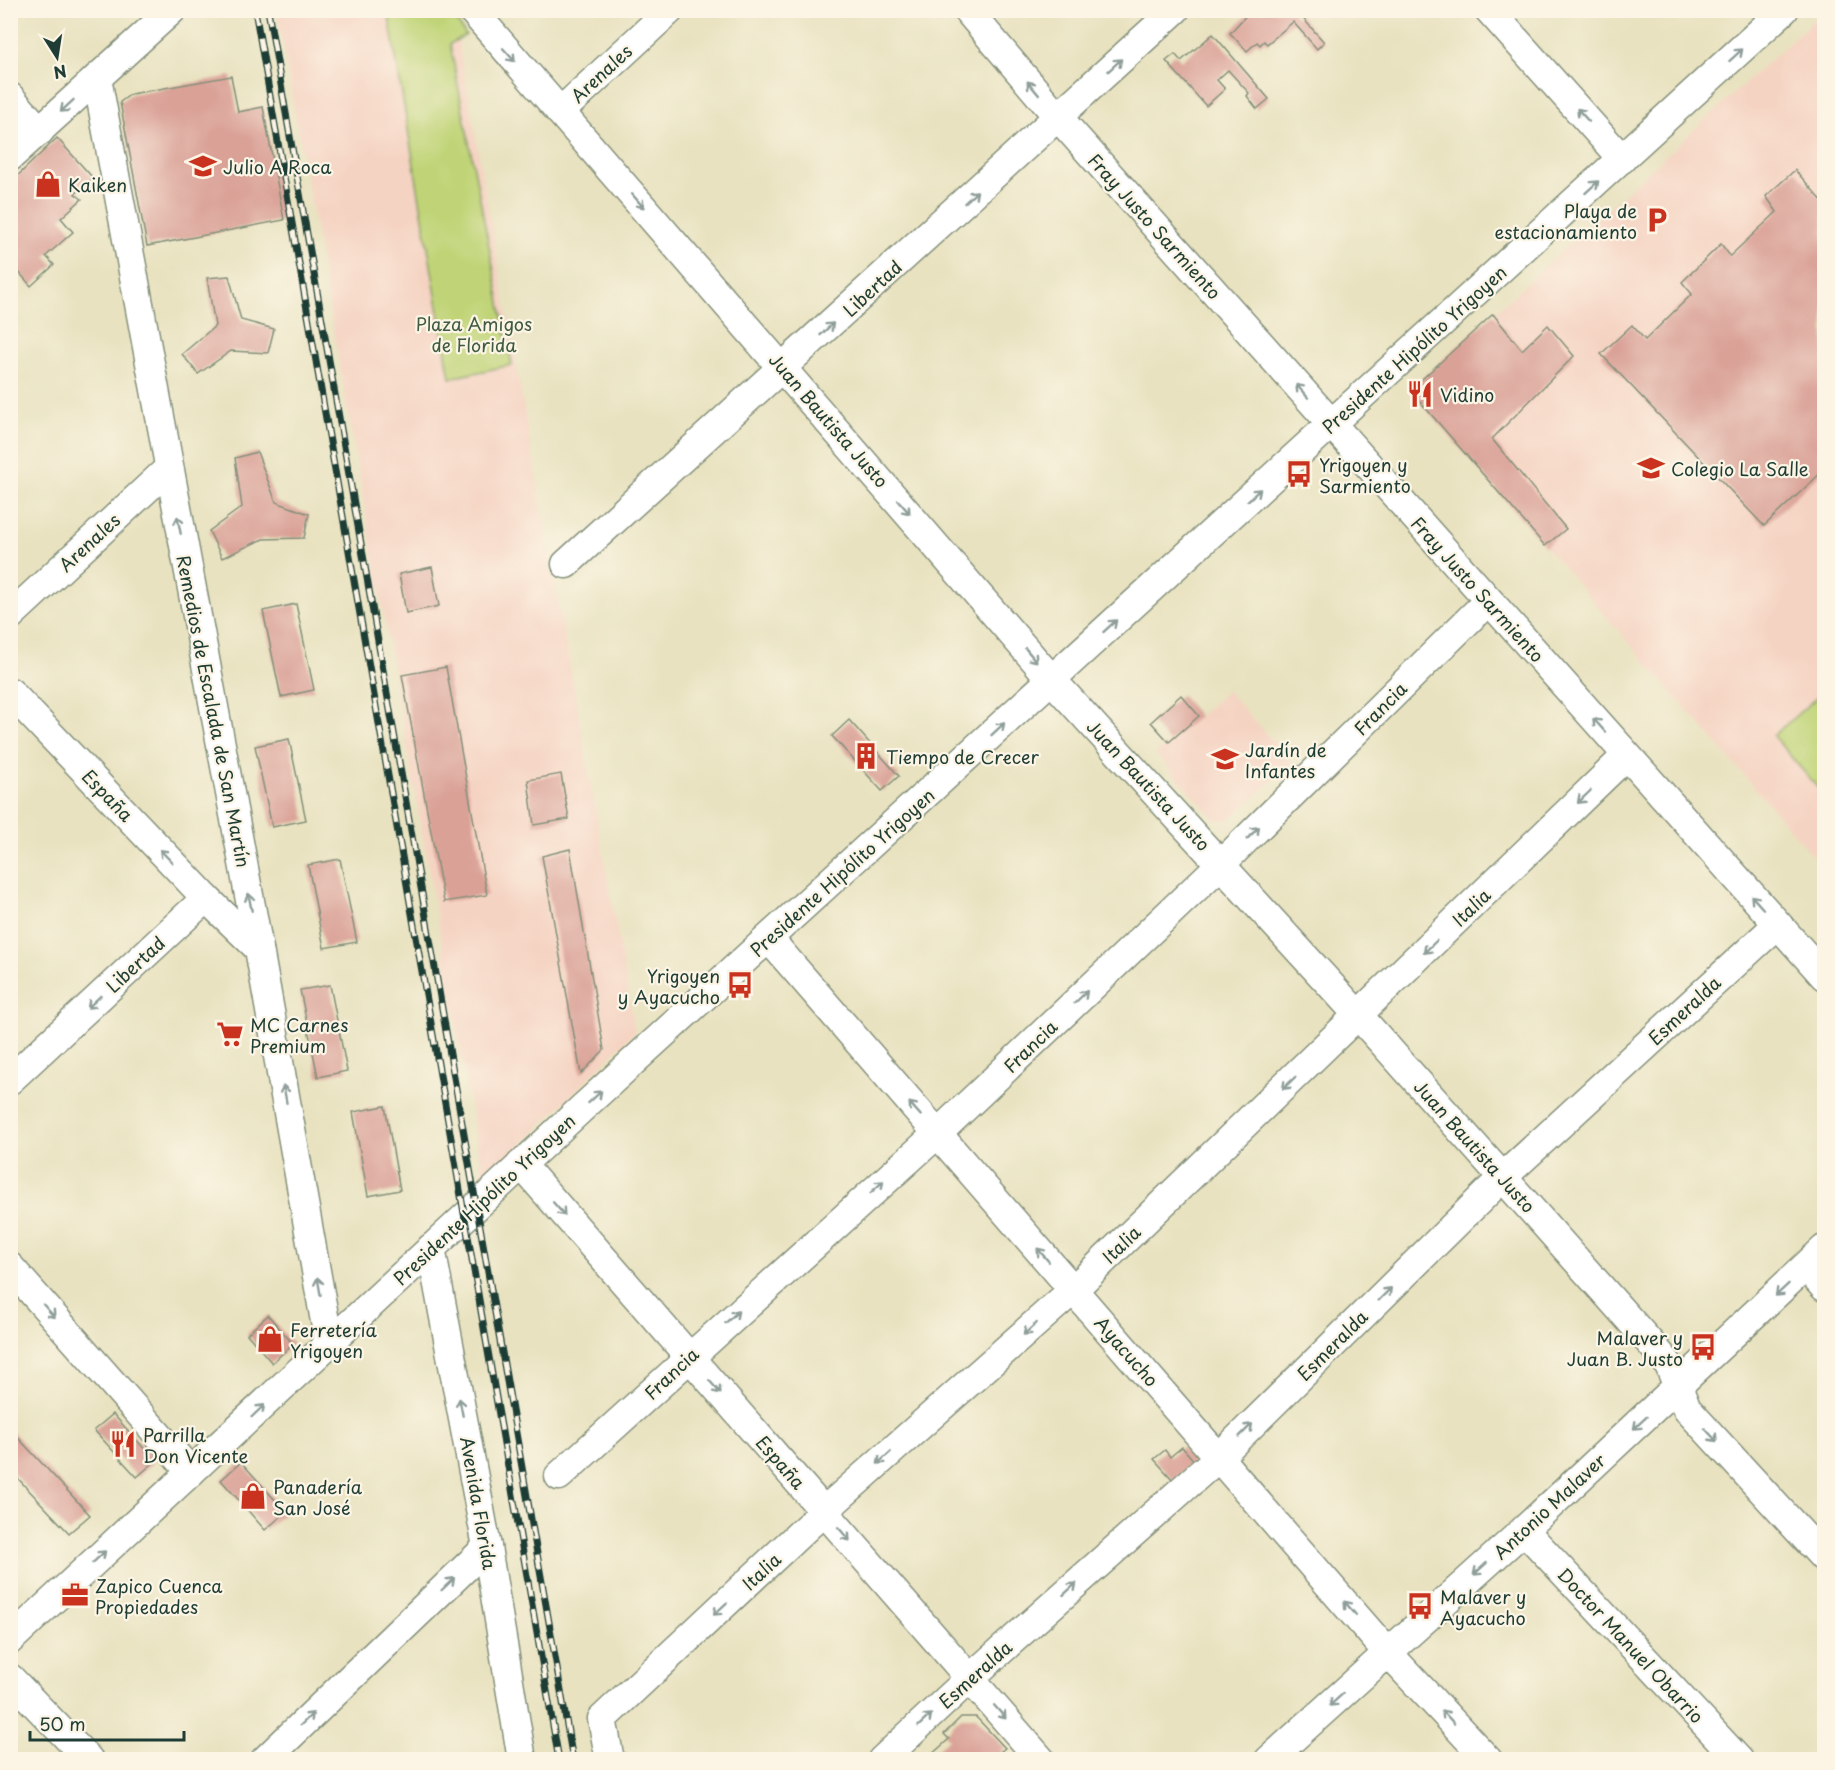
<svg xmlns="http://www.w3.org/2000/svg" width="1835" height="1770" font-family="'Playpen Sans',sans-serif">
<rect width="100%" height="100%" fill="#fcf5e5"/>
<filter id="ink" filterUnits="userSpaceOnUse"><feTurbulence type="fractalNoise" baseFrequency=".0167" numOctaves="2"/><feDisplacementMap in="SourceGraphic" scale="12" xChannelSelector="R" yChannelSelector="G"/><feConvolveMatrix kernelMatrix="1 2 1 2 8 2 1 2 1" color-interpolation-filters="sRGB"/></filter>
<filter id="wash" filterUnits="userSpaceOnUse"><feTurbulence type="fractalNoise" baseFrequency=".008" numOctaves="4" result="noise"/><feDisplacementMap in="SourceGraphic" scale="24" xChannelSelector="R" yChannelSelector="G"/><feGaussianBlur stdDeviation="1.35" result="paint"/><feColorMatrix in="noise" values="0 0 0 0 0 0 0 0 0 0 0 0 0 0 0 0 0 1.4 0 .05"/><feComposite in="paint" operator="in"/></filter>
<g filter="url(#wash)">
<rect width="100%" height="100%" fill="#e8e2c0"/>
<g fill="#f5d3c2">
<polygon points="277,11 453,11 635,1032 484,1182"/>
<polygon points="1824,11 1824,868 1410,390"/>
<polygon points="1227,691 1293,763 1229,820 1216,820 1156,754"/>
</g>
<g fill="#c0d477" stroke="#708856" stroke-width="1.5">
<polygon points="388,11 455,11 456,20 466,35 450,44 512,365 450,378"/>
<polygon points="1824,691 1824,795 1773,736"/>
</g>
<g id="blocks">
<g fill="#daa197">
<polygon points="1251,10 1290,10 1297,18 1300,15 1324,42 1317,49 1293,22 1267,44 1264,41 1260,45 1257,42 1247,51 1230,33"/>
<polygon points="1213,34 1269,99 1257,109 1247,96 1249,93 1228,70 1217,80 1225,89 1206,106 1166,61 1175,54 1181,61"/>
<polygon points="231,76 238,112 263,107 284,220 147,246 120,102 131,94"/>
<polygon points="57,138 93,178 75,194 82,199 61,218 73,232 46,256 54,265 31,286 10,262 10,183"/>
<polygon points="1795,170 1824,203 1824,470 1764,526 1601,354 1632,325 1645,340 1692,294 1682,282 1721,244 1730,256 1777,212 1766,196"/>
<polygon points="229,276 241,320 274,329 268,353 231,351 198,374 182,354 215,326 207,278"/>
<polygon points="1493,314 1522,350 1548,325 1574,356 1492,439 1566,529 1545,546 1410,390"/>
<polygon points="257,452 276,502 309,514 304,538 263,539 222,558 209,531 242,507 235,458"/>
<polygon points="432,567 439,606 406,613 399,574"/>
<polygon points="296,604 314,690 281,697 263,611"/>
<polygon points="446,667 487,895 444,902 402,675"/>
<polygon points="1181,695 1199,716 1169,742 1151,722"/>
<polygon points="849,720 899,776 882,791 832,736"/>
<polygon points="289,739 306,820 272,827 255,746"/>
<polygon points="561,774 569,819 534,825 528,780"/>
<polygon points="570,849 604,1050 581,1074 542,856"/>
<polygon points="340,859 357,942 324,948 308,865"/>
<polygon points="330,985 347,1071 318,1077 300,990"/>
<polygon points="385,1106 400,1190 368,1196 353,1112"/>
<polygon points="268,1315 293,1344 272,1363 247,1334"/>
<polygon points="113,1414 152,1457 152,1464 137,1477 94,1430"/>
<polygon points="10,1429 90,1515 69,1533 10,1470"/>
<polygon points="1182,1447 1195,1462 1173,1480 1154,1459 1165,1450 1170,1457"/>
<polygon points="241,1462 286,1512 265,1530 221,1480"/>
<polygon points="961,1717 976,1717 1005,1748 1001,1751 1009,1760 934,1760 930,1756 949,1739 944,1734"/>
</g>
</g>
</g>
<g filter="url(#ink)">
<use href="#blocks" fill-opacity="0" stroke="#84907a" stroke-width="1.5"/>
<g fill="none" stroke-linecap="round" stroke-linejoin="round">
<defs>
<g id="minor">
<polyline points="472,10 1052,680 1359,1016 1660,1354 1669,1365 1687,1409 1824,1558"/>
<polyline points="967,10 1058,117 1824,976"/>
<polyline points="1489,10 1622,159"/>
<polyline points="97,78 259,949 329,1344"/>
<polyline points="10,97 40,131"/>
<polyline points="560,112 670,10"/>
<polyline points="10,157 172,10"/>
<polyline points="566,564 1175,10"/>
<polyline points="10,616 168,469"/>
<polyline points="10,692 206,898"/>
<polyline points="769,939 1388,1653 1488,1760"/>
<polyline points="10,1080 206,898 259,949"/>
<polyline points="521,1164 1041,1760"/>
<polyline points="431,1248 487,1547 522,1760"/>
<polyline points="10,1267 191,1472"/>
<polyline points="1806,1267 1824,1287"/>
<polyline points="559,1476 937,1134 1221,864 1488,601"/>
<polyline points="1524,1530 1739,1760"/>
<polyline points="10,1640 579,1111 1784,10"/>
<polyline points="10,1678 89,1760"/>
<polyline points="265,1760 487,1547"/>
<polyline points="610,1760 602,1719 824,1511 1073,1290 1626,756"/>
<polyline points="882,1760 970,1678 1220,1456 1503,1177 1777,925"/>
<polyline points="1269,1760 1524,1530 1824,1249"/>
</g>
</defs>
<use href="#minor" stroke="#84907a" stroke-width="31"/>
<use href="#minor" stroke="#fff" stroke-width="28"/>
<defs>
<g id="rail">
<polyline points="255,10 559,1760"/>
<polyline points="268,10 573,1760"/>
</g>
</defs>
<use href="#rail" stroke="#1f3d34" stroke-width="7"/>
<use href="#rail" stroke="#fcf5e5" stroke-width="4.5" stroke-dasharray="14" stroke-linecap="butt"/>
</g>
<defs><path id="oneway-shaft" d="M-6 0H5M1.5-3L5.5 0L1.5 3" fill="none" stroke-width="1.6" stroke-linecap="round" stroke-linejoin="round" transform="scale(1.5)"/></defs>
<g stroke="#8f9e9a">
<use href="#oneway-shaft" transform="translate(509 55) rotate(48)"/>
<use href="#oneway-shaft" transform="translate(1736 55) rotate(-42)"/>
<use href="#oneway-shaft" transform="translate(1115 65) rotate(-42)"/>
<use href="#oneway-shaft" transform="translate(1033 88) rotate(-130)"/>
<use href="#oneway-shaft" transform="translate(67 106) rotate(137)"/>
<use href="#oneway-shaft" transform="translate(1583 115) rotate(-132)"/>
<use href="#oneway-shaft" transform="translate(1592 187) rotate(-42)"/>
<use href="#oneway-shaft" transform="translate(971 197) rotate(-43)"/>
<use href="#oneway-shaft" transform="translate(638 201) rotate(49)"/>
<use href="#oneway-shaft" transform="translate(827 329) rotate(-43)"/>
<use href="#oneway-shaft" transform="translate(1302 391) rotate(-132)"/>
<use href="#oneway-shaft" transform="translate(1254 495) rotate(-42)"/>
<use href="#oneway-shaft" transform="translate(904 507) rotate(49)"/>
<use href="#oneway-shaft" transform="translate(179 525) rotate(-101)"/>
<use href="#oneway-shaft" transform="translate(1110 626) rotate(-42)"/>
<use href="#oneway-shaft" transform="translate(1031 655) rotate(50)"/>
<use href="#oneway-shaft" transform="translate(1599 725) rotate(-132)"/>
<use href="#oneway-shaft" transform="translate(998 729) rotate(-43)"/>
<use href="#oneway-shaft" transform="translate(1584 797) rotate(136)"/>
<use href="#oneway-shaft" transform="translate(1253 833) rotate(-45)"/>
<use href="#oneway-shaft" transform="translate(166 856) rotate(-134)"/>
<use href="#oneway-shaft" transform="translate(250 902) rotate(-101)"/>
<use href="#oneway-shaft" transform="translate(1757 902) rotate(-132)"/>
<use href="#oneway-shaft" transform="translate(1430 947) rotate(136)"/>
<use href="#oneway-shaft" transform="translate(1081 997) rotate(-44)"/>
<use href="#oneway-shaft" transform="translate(94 1002) rotate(137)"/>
<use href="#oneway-shaft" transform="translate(1289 1083) rotate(136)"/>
<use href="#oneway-shaft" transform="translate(285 1094) rotate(-100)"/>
<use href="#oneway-shaft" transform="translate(595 1097) rotate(-42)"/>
<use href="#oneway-shaft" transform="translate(915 1109) rotate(-131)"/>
<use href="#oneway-shaft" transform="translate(877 1187) rotate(-42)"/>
<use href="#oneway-shaft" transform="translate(559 1209) rotate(49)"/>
<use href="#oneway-shaft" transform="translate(1043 1255) rotate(-131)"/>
<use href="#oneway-shaft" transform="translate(319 1286) rotate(-100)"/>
<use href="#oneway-shaft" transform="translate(1782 1290) rotate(137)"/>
<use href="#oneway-shaft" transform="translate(1385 1294) rotate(-45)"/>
<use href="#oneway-shaft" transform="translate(49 1311) rotate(48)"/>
<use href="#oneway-shaft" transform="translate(732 1317) rotate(-42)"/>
<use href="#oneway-shaft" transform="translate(1030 1329) rotate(138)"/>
<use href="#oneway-shaft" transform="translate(715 1387) rotate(49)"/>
<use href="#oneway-shaft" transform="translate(461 1407) rotate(-101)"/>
<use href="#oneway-shaft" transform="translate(258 1411) rotate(-44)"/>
<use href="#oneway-shaft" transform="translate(1640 1423) rotate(137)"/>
<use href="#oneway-shaft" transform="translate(1246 1430) rotate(-45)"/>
<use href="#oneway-shaft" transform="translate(1711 1435) rotate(47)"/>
<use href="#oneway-shaft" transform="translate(884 1458) rotate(138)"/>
<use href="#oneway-shaft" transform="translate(844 1534) rotate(49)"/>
<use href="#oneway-shaft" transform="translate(99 1557) rotate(-43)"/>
<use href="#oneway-shaft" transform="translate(1480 1569) rotate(138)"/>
<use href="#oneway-shaft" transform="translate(448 1584) rotate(-44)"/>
<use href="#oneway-shaft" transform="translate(1070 1589) rotate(-42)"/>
<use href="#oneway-shaft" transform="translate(1350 1608) rotate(-131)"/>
<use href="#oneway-shaft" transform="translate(720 1609) rotate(137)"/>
<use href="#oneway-shaft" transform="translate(1336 1700) rotate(138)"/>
<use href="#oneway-shaft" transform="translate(1000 1712) rotate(49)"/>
<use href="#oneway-shaft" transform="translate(1448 1717) rotate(-133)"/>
<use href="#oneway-shaft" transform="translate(307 1719) rotate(-44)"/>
<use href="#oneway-shaft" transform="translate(925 1720) rotate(-43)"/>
</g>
</g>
<defs>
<symbol id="school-bare" viewBox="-9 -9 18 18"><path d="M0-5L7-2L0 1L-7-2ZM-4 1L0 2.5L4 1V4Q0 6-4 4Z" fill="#c8321e" stroke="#fcf5e5" stroke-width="2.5" paint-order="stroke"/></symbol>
<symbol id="shop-bare" viewBox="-9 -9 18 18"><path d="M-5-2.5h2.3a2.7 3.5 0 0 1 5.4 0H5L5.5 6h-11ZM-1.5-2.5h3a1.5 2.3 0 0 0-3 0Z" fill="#c8321e" stroke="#fcf5e5" stroke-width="2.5" paint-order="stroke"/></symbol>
<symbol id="parking-bare" viewBox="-9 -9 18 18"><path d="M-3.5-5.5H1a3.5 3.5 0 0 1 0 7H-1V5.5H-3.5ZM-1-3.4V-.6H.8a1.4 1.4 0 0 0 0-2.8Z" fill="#c8321e" stroke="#fcf5e5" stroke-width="2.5" paint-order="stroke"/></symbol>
<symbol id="restaurant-bare" viewBox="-9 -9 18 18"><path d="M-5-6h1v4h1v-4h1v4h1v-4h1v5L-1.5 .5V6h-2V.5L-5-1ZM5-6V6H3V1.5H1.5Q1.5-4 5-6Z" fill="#c8321e" stroke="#fcf5e5" stroke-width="2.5" paint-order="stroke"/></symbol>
<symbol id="bus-bare" viewBox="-9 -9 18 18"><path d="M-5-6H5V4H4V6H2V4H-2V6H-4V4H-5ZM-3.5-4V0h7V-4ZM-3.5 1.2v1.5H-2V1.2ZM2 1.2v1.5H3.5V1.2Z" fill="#c8321e" stroke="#fcf5e5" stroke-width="2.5" paint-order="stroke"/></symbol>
<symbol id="building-bare" viewBox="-9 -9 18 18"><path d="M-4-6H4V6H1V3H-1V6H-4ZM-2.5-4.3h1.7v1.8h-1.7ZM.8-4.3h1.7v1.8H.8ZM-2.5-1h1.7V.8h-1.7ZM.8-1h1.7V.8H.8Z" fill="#c8321e" stroke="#fcf5e5" stroke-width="2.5" paint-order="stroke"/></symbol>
<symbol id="supermarket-bare" viewBox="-9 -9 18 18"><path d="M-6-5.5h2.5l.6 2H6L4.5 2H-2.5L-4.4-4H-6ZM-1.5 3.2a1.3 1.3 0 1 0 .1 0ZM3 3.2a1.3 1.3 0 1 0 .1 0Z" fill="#c8321e" stroke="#fcf5e5" stroke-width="2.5" paint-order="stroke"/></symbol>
<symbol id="office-bare" viewBox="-9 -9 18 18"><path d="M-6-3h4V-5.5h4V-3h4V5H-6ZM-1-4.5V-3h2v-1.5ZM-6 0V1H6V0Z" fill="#c8321e" stroke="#fcf5e5" stroke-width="2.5" paint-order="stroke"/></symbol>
</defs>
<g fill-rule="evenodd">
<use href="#school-bare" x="184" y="147" width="38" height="38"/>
<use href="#shop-bare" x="29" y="165" width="38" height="38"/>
<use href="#parking-bare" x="1638" y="201" width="38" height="38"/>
<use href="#restaurant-bare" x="1401" y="375" width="38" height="38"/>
<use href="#school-bare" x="1632" y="449" width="38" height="38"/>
<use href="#bus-bare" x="1280" y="455" width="38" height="38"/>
<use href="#building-bare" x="847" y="737" width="38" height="38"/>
<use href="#school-bare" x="1206" y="740" width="38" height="38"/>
<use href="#bus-bare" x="721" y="966" width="38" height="38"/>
<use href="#supermarket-bare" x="211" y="1015" width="38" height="38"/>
<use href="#shop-bare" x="251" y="1320" width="38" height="38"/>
<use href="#bus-bare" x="1684" y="1328" width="38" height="38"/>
<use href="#restaurant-bare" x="104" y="1425" width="38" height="38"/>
<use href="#shop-bare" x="234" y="1477" width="38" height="38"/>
<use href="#office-bare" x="56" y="1576" width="38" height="38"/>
<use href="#bus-bare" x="1401" y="1587" width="38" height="38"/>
</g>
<g text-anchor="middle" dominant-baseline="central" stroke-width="4.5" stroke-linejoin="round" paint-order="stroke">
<g font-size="18" fill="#1f3d34" stroke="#fcf5e5">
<text transform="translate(601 73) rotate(-43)">Arenales</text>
<text transform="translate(1155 226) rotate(48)">Fray Justo Sarmiento</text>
<text transform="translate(872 288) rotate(-43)">Libertad</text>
<text transform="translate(1414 349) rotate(-42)">Presidente Hipólito Yrigoyen</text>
<text transform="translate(829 420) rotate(49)">Juan Bautista Justo</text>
<text transform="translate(89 542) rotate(-43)">Arenales</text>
<text transform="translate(1478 589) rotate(48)">Fray Justo Sarmiento</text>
<text transform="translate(1380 708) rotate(-45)">Francia</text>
<text transform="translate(214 711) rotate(79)">Remedios de Escalada de San Martín</text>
<text transform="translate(1149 785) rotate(47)">Juan Bautista Justo</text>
<text transform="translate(108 795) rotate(46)">España</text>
<text transform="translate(842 872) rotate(-42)">Presidente Hipólito Yrigoyen</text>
<text transform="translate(1471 907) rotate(-44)">Italia</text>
<text transform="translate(135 964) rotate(-43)">Libertad</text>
<text transform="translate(1684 1010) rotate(-43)">Esmeralda</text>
<text transform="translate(1030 1046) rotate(-44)">Francia</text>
<text transform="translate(1475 1146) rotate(48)">Juan Bautista Justo</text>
<text transform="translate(484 1199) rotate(-43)">Presidente Hipólito Yrigoyen</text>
<text transform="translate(1121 1244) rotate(-44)">Italia</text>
<text transform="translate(1332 1345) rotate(-45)">Esmeralda</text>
<text transform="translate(1127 1351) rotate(49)">Ayacucho</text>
<text transform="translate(671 1373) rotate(-43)">Francia</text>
<text transform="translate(781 1462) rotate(49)">España</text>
<text transform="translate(479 1503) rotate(80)">Avenida Florida</text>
<text transform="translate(1549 1506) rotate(-43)">Antonio Malaver</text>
<text transform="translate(761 1571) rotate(-43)">Italia</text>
<text transform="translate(1631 1645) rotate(47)">Doctor Manuel Obarrio</text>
<text transform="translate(975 1674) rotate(-42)">Esmeralda</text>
</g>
<g font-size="18" fill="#1f3d34" stroke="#fcf5e5" text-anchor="start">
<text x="223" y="166">Julio A Roca</text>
<text x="68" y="184">Kaiken</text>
<text x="1637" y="210" text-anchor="end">Playa de<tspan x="1637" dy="21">estacionamiento</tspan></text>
<text x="1440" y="394">Vidino</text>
<text x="1319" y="464">Yrigoyen y<tspan x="1319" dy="21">Sarmiento</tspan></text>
<text x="1671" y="468">Colegio La Salle</text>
<text x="1245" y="749">Jardín de<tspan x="1245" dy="21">Infantes</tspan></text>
<text x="886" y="756">Tiempo de Crecer</text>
<text x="720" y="975" text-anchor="end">Yrigoyen<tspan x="720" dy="21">y Ayacucho</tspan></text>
<text x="250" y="1024">MC Carnes<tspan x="250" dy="21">Premium</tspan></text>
<text x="290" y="1329">Ferretería<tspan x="290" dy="21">Yrigoyen</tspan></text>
<text x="1683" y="1337" text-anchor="end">Malaver y<tspan x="1683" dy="21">Juan B. Justo</tspan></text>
<text x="143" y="1434">Parrilla<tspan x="143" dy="21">Don Vicente</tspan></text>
<text x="273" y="1486">Panadería<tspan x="273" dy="21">San José</tspan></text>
<text x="95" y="1585">Zapico Cuenca<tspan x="95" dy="21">Propiedades</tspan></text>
<text x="1440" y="1596">Malaver y<tspan x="1440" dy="21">Ayacucho</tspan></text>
</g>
<g font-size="18" fill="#3f5b41" stroke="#fcf5e5">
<text x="474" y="323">Plaza Amigos<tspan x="474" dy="21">de Florida</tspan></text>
</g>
</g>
<rect width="1835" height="1770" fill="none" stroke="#fcf5e5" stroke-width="36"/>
<g transform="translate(57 57) rotate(168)" stroke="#fcf5e5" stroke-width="4.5" paint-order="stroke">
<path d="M0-4.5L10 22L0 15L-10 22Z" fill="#1f3d34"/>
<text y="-9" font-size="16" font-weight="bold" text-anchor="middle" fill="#1f3d34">N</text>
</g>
<path d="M30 1731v9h154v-9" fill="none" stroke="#1f3d34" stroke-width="3"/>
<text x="39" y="1731" font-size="18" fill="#1f3d34" stroke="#fcf5e5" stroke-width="4.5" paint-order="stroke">50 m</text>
</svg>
